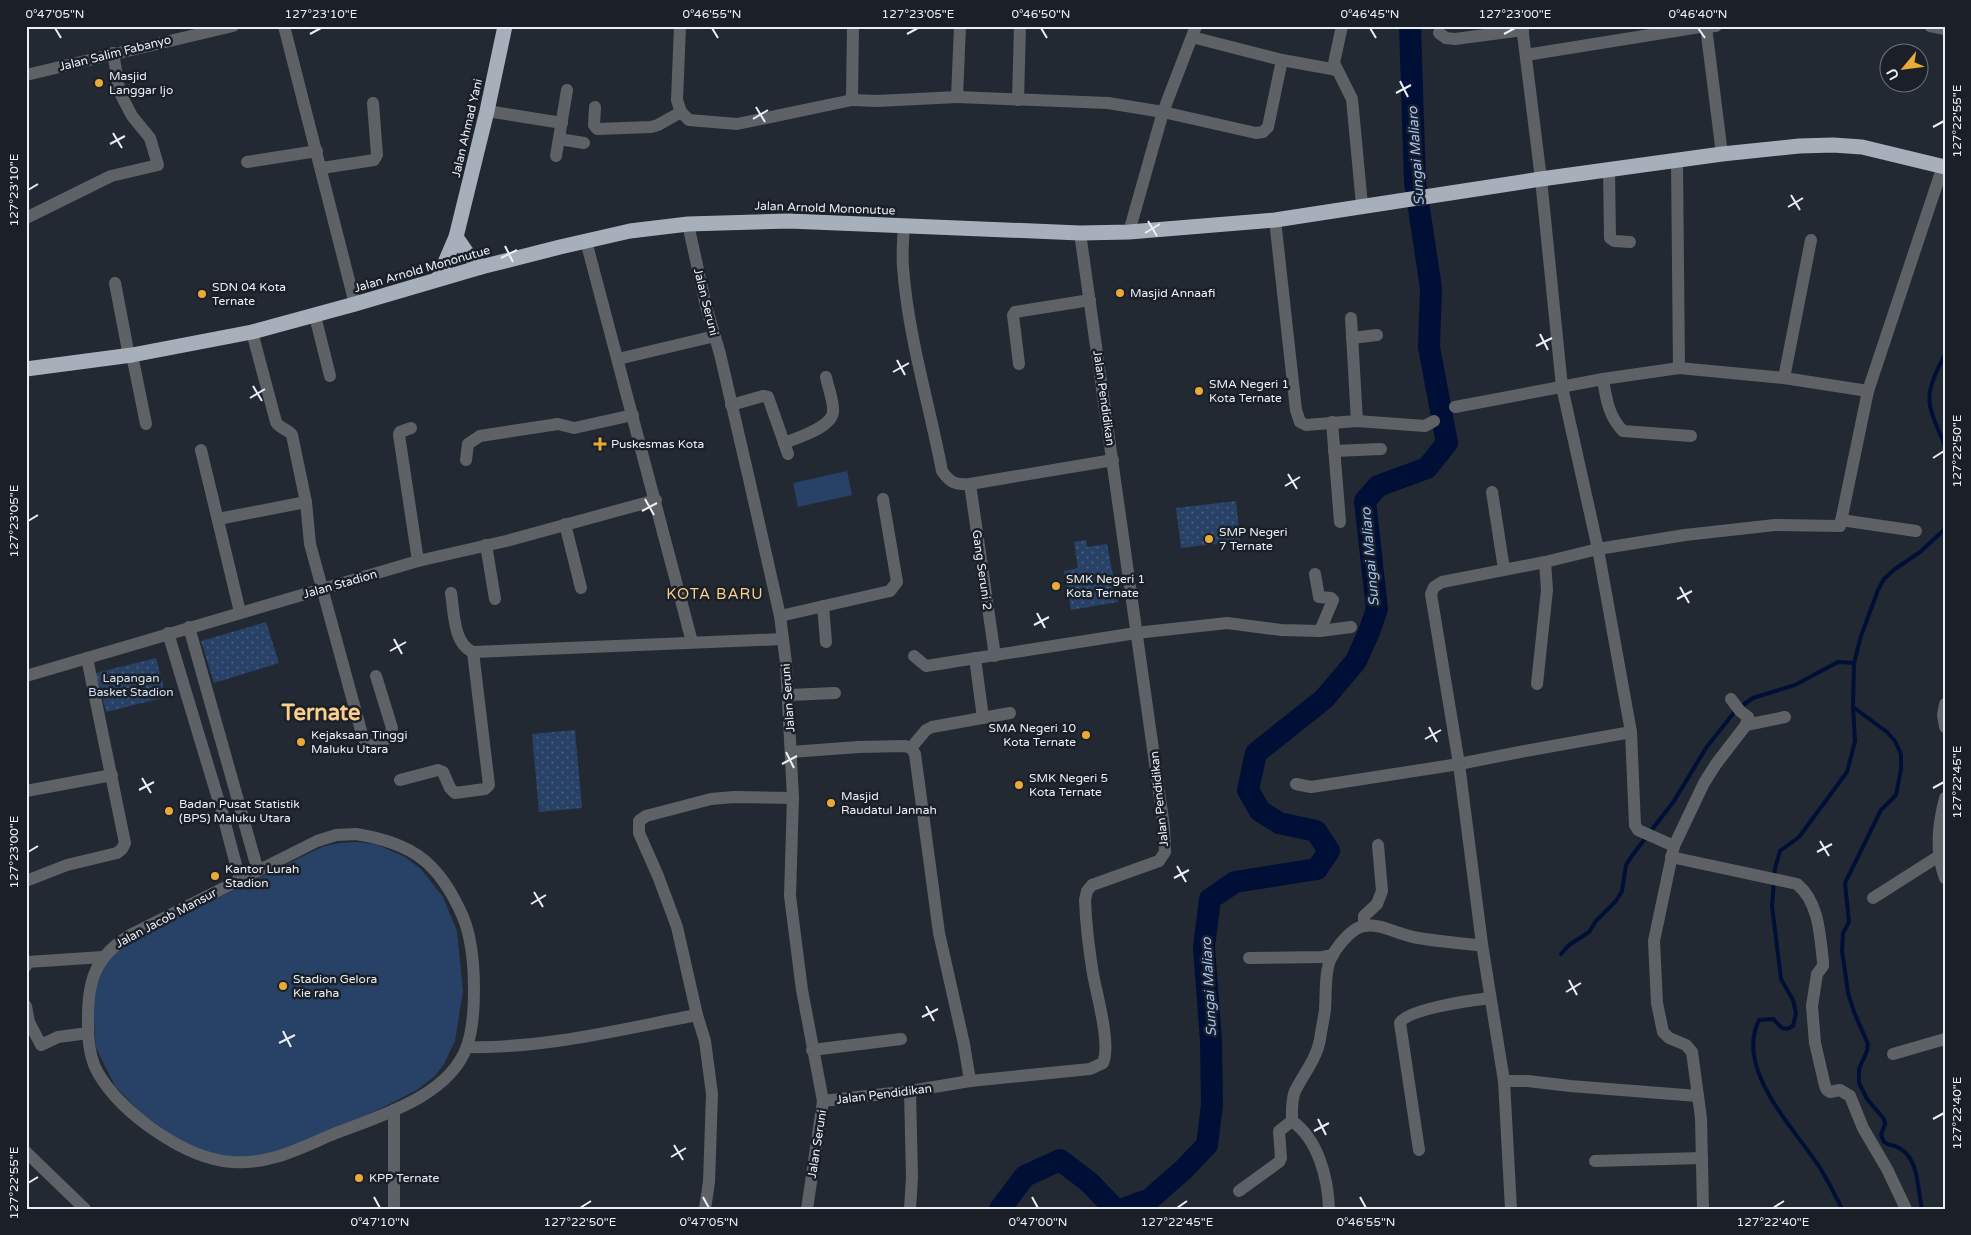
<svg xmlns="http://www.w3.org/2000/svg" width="1971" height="1235" font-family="'Varela Round',sans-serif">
<defs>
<pattern id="green-dots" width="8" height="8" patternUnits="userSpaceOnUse" patternTransform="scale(1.25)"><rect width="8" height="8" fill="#284166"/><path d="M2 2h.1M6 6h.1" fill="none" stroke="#475d7c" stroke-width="1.8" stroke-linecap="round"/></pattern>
</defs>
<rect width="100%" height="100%" fill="#232932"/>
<g fill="url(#green-dots)">
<polygon points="1236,501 1240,541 1181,548 1176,508"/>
<polygon points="1086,540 1087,547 1107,544 1118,602 1071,610 1064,571 1078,568 1074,542"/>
<polygon points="266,622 279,663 214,683 201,641"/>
<polygon points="156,658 166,697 106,712 96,673"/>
<polygon points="575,730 582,808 539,812 532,734"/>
</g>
<g fill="#284166">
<polygon points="847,471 852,495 798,507 793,483"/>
<polygon points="358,842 378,845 405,857 421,869 443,897 457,931 463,991 455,1041 444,1064 435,1076 417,1090 386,1106 284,1153 236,1158 210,1155 173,1136 141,1113 115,1086 96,1048 93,1012 97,978 115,950 132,940 322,847 339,843"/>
</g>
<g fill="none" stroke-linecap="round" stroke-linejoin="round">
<g stroke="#000f36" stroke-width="4">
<path d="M1945 354C1936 373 1924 392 1932 413 1935 424 1941 435 1945 446"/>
<path d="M1853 707 1887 732 1895 741 1901 754V769L1896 795 1881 810 1845 883 1849 922 1843 933 1842 951 1845 971 1848 993 1854 1012 1868 1044 1867 1051 1859 1069V1083L1867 1099 1884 1119 1885 1124 1881 1135 1884 1142C1888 1145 1891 1145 1895 1146 1920 1155 1917 1189 1922 1209"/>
<polyline points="1561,954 1569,945 1589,932 1596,921 1616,901 1622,891 1626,865 1631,857 1674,801 1706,748 1736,710 1753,698 1795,685 1838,662 1854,663"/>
<path d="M1842 1209C1834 1193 1826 1176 1816 1162 1791 1125 1735 1068 1759 1020L1773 1019 1782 1028 1787 1029 1793 1026 1796 1013 1793 1000 1781 979 1772 906 1775 868 1780 851 1799 837 1847 772 1855 741 1853 707 1854 663 1861 636 1878 590 1884 579 1895 569 1920 552 1945 529"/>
</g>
<g stroke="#000f36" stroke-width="22">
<polyline points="1000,1209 1025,1176 1060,1160 1089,1182 1115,1209"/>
<polyline points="1123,1209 1150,1199 1183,1170 1207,1145 1212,1105 1211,1041 1204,947 1210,899 1235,882 1317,869 1329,851 1316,831 1279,823 1260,811 1248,790 1256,753 1324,699 1356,661 1369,632 1377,609 1365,501 1378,486 1427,468 1447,443 1429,347 1431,288 1415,182 1410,26"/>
</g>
<g stroke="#5e6166" stroke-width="12">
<polyline points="284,26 355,304"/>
<polyline points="680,26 677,100 681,112 689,120 737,124 852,100"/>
<polyline points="853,26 852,100 877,101 957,97"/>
<polyline points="960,26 957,97 1108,103 1163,112 1256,133 1263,132 1268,127 1282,60"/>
<polyline points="1342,26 1334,63 1352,99 1362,205"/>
<polyline points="1522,26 1541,179 1562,387 1598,549 1631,732 1635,825 1638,830 1674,846 1654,941 1657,1003 1663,1032 1669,1038 1686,1045 1692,1052 1701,1118 1703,1209"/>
<polyline points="1716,26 1706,27 1722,154"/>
<polyline points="1930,26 1945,29"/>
<polyline points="1439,33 1446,38 1455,39 1523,30"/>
<polyline points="1192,37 1282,60 1337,70"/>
<polyline points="1526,55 1706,26"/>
<polyline points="26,75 233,26"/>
<polyline points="1018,100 1020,26"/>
<polyline points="595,107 594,125 597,129 651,127 658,125 681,112"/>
<polyline points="487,111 562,123"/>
<polyline points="559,139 584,143"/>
<polyline points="556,156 567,90"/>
<polyline points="1677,161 1679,368"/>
<polyline points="247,162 317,151"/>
<polyline points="322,168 374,160 377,155 373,103"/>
<polyline points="1609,170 1610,238 1614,241 1630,242"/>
<polyline points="26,218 111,176 158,165 150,138 132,116 120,93 113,53"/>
<polyline points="1275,220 1296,410 1300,422 1306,425 1357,421 1425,426 1434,421"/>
<polyline points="688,224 706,306 720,354 749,479 780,616 786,663 793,798 790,896 802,990 823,1101 807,1209"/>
<path d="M904 225C903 239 902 254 903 267 908 336 929 403 942 471 950 483 956 485 970 484L1113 460"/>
<polyline points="1129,232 1163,112 1196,26"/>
<polyline points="586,241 692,642"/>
<polyline points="115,283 129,356"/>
<polyline points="315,316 330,376"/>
<polyline points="1351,318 1357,421"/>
<path d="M252 332 276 422C280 429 288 429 292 435L306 502 310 544 363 738 367 744 373 746C382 741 391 739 392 728L376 676"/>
<polyline points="1352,338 1377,335"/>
<polyline points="132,355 146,424"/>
<polyline points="618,359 715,336"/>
<polyline points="1019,364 1013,315 1015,312 1090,300"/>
<polyline points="1784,378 1811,240"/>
<path d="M1603 379C1606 399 1609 417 1623 431L1691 436"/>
<polyline points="731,405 763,396 768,397 788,454"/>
<polyline points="1455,407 1603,379 1679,368 1784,378 1868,391"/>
<polyline points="1332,422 1340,522"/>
<polyline points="411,428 400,432 399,435 418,561"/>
<path d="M784 443C797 438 831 428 833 412 834 401 828 388 826 377"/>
<polyline points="201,450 240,612"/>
<polyline points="1334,451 1381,449"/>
<polyline points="466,460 468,444 480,436 558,424 574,428 633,415"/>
<polyline points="970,484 995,656"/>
<polyline points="1492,492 1504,569"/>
<polyline points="218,519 306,502"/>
<polyline points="1841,520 1916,531"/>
<polyline points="565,524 581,588"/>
<polyline points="486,545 495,599"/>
<polyline points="1315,574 1319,597 1331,598 1333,600 1320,631"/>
<path d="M451 593C454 611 453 644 473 652"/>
<polyline points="823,606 826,642"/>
<polyline points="780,616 890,591 897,582 883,499"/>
<polyline points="189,627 258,871"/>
<polyline points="168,633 222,812 240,880"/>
<polyline points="914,656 926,666 1136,633 1227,623 1281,630 1320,631 1351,627"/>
<polyline points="975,658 983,718"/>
<polyline points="26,676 418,561 506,541 656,500"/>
<polyline points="1537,684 1547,590 1545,562"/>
<polyline points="789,695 835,693"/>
<polyline points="1731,699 1740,711 1748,717 1746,725"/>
<polyline points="1945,704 1943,715 1945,727"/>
<polyline points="911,748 926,730 932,727 1010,713"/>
<polyline points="791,752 858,747 905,746 911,748 915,754 939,933 964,1044 970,1081"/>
<polyline points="400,780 438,770 443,772 450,788 455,793 485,789 489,785 473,652 783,639"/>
<polyline points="1296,784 1311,787 1459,764 1525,751 1631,732"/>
<polyline points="26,791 112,775"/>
<path d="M1945 798C1938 825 1935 852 1945 878"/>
<path d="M356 834C414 843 440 864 463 917 472 939 474 967 474 990 474 1009 473 1029 467 1046 450 1096 380 1116 336 1133 302 1147 271 1165 232 1162 185 1159 121 1113 98 1073 90 1059 88 1042 88 1026 87 983 93 957 132 934L317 841 336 835Z"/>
<polyline points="1674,846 1704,783 1716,764 1746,725 1785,717"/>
<path d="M1671 857 1797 884C1819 902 1820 935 1823 962V966L1817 974 1812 1006 1815 1043 1825 1086 1827 1090 1830 1092 1840 1090 1850 1096 1863 1128 1887 1169 1906 1209"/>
<polyline points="26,881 67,865 117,853 122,849 125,843 87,658"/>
<polyline points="1873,898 1939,856"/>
<polyline points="1364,926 1364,916 1377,904 1382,891 1378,845"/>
<polyline points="1249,958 1322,957 1333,955"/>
<polyline points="26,966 27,962 103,957"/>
<polyline points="26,1006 29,1022 41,1045 58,1037 88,1033"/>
<path d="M467 1047C544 1049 621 1029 697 1015"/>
<polyline points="812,1050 901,1039"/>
<polyline points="1893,1054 1945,1039"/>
<polyline points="1504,1081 1528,1081 1570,1086 1698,1096"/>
<path d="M823 1101 910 1091 970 1081 1090 1069 1103 1063C1111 1044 1097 996 1093 974 1089 950 1086 925 1085 900L1087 891 1092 885 1159 861 1165 852 1164 827 1080 233"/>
<polyline points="394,1110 394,1209"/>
<path d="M1419 1150 1400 1023C1407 1009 1473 1000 1490 998"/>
<polyline points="26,1152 85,1209"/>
<polyline points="1595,1161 1702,1158"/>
<polyline points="1239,1191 1279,1162 1281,1158 1279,1131 1292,1121"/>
<polyline points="705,1209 709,1182 712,1094 705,1041 697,1015 677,927 658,876 639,833 639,821 646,816 711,799 734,797 793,798"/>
<polyline points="910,1209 912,1177 910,1091"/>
<path d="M1329 1209C1328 1178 1318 1139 1292 1121 1292 1111 1291 1101 1295 1091 1304 1073 1316 1060 1320 1040 1321 1030 1324 1019 1325 1009 1326 995 1325 981 1328 967 1330 954 1350 928 1364 926 1380 923 1397 934 1413 937 1434 941 1456 943 1477 945L1482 944"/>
<polyline points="1511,1209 1504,1081 1482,944 1459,764 1431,594 1434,587 1442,582 1545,562 1598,549 1685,535 1775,525 1840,526 1868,391 1943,166"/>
</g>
<g stroke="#a7afbb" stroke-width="15">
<polyline points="456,237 467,253 481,267"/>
<polyline points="438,279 456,237 487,111 505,26"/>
<polyline points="26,369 132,355 252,332 355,304 481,267 560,247 630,231 688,224 789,221 1080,233 1129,232 1275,220 1541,179 1722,154 1799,146 1833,145 1862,147 1945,167"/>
</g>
</g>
<path fill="none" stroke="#ebeff5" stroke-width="2" d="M55 28 61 38M712 28 718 38M1041 28 1047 38M1370 28 1376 38M1698 28 1705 38M310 34 321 28M907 34 918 28M1504 34 1515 28M1400 81 1408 97M1396 93 1411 85M756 107 765 122M753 119 768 110M1933 127 1944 121M113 133 122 148M110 144 125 136M28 190 38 184M1791 195 1800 210M1788 207 1803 198M1148 221 1157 236M1145 233 1160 224M505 246 513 262M501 258 517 250M1540 334 1548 350M1536 346 1552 338M897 360 905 375M893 372 909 363M253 386 262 401M250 398 265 389M1933 458 1944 451M1288 474 1297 489M1285 486 1300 477M645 499 654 515M642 511 657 503M28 521 38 515M1680 587 1689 603M1677 599 1692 591M1037 613 1045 628M1034 625 1049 617M394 639 402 654M390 651 406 642M1429 727 1437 742M1425 739 1441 730M786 752 794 768M782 764 797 756M142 778 151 793M1933 788 1944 782M139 790 154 782M1820 841 1829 856M28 852 38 846M1817 852 1832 844M1177 866 1186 882M1174 878 1189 870M534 892 543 907M531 904 546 895M1569 980 1577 995M1566 992 1581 983M926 1006 934 1021M922 1017 938 1009M283 1031 291 1047M279 1043 295 1035M1318 1119 1326 1135M1933 1119 1944 1113M1314 1131 1329 1123M674 1145 683 1160M671 1157 686 1148M28 1183 38 1177M374 1197 380 1208M703 1197 709 1208M1032 1197 1038 1208M1360 1197 1366 1208M580 1208 591 1201M1177 1208 1187 1201M1773 1208 1784 1201"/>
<g fill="#eaaa38" stroke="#1a1f28" stroke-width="2">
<circle cx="99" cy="83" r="5"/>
<circle cx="1120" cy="293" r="5"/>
<circle cx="202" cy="294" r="5"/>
<circle cx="1199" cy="391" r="5"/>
<path d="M597.5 436.5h5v5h5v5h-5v5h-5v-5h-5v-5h5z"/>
<circle cx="1209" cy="539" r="5"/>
<circle cx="1056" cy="586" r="5"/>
<circle cx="1086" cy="735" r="5"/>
<circle cx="301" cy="742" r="5"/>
<circle cx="1019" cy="785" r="5"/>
<circle cx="831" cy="803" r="5"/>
<circle cx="169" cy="811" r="5"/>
<circle cx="215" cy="876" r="5"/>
<circle cx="283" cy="986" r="5"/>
<circle cx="359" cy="1178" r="5"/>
</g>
<g text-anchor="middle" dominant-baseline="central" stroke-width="5" stroke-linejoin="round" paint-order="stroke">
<g font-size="12" fill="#ebeff5" stroke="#1a1f28">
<text transform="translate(115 53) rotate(-14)">Jalan Salim Fabanyo</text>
<text transform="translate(467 128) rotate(-77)">Jalan Ahmad Yani</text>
<text transform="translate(825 208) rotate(2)">Jalan Arnold Mononutue</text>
<text transform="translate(422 269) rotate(-16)">Jalan Arnold Mononutue</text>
<text transform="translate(706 302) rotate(76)">Jalan Seruni</text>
<text transform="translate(1104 398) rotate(82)">Jalan Pendidikan</text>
<text transform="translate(982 570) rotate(82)">Gang Seruni 2</text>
<text transform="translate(340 584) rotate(-16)">Jalan Stadion</text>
<text transform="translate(788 698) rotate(-94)">Jalan Seruni</text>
<text transform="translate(1159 799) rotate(-96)">Jalan Pendidikan</text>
<text transform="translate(166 918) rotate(-28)">Jalan Jacob Mansur</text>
<text transform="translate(884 1094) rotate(-7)">Jalan Pendidikan</text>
<text transform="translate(817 1144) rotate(-81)">Jalan Seruni</text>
</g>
<g font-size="12" fill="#ebeff5" stroke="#1a1f28" text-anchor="start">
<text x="109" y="76">Masjid<tspan x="109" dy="14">Langgar Ijo</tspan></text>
<text x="212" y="287">SDN 04 Kota<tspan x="212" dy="14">Ternate</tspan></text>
<text x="1130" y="293">Masjid Annaafi</text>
<text x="1209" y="384">SMA Negeri 1<tspan x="1209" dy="14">Kota Ternate</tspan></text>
<text x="611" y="444">Puskesmas Kota</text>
<text x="1219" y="532">SMP Negeri<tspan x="1219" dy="14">7 Ternate</tspan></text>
<text x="1066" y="579">SMK Negeri 1<tspan x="1066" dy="14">Kota Ternate</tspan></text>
<text x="1076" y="728" text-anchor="end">SMA Negeri 10<tspan x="1076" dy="14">Kota Ternate</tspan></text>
<text x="311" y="735">Kejaksaan Tinggi<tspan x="311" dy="14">Maluku Utara</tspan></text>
<text x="1029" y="778">SMK Negeri 5<tspan x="1029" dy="14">Kota Ternate</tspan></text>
<text x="841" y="796">Masjid<tspan x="841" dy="14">Raudatul Jannah</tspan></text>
<text x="179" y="804">Badan Pusat Statistik<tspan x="179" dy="14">(BPS) Maluku Utara</tspan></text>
<text x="225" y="869">Kantor Lurah<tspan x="225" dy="14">Stadion</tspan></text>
<text x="293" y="979">Stadion Gelora<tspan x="293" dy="14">Kie raha</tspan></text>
<text x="369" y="1178">KPP Ternate</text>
</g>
<g font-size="12" fill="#d5e1f2" stroke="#1a1f28">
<text x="131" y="678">Lapangan<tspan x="131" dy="14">Basket Stadion</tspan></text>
</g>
<g font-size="14" font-style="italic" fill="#9fc2f4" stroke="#1a1f28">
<text transform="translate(1416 156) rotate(-94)">Sungai Maliaro</text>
<text transform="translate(1370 557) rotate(-95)">Sungai Maliaro</text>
<text transform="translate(1209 987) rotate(-93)">Sungai Maliaro</text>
</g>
<g font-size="15" letter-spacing="1" fill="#fcd08b" stroke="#1a1f28">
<text x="715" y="594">KOTA BARU</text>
</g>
<g font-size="22" font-weight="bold" fill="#fcd08b" stroke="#1a1f28">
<text x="321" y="713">Ternate</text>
</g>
</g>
<rect width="1971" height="1235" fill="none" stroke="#1a1f28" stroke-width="55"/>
<g transform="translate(1904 68) rotate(241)"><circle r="24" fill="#1a1f28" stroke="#6e727a"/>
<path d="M0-4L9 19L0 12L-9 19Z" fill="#eaaa38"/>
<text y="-8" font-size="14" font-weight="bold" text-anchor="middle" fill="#ebeff5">U</text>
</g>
<rect x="28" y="28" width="1916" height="1180" fill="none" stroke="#ebeff5" stroke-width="2"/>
<g font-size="12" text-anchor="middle" fill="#ebeff5">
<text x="55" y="18">0°47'05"N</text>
<text x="321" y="18">127°23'10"E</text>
<text x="712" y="18">0°46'55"N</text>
<text x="918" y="18">127°23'05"E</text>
<text x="1041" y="18">0°46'50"N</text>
<text x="1370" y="18">0°46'45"N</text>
<text x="1515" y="18">127°23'00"E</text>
<text x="1698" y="18">0°46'40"N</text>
<text transform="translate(1957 121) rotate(-90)" y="4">127°22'55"E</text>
<text transform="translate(14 190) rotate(-90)" y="4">127°23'10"E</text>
<text transform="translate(1957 451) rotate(-90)" y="4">127°22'50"E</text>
<text transform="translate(14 521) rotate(-90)" y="4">127°23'05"E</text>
<text transform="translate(1957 782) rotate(-90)" y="4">127°22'45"E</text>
<text transform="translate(14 852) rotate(-90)" y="4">127°23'00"E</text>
<text transform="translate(1957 1113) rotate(-90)" y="4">127°22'40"E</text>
<text transform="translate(14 1183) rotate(-90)" y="4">127°22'55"E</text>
<text x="380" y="1226">0°47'10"N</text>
<text x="580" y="1226">127°22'50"E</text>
<text x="709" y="1226">0°47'05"N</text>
<text x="1038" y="1226">0°47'00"N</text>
<text x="1177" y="1226">127°22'45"E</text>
<text x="1366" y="1226">0°46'55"N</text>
<text x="1773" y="1226">127°22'40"E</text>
</g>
</svg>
